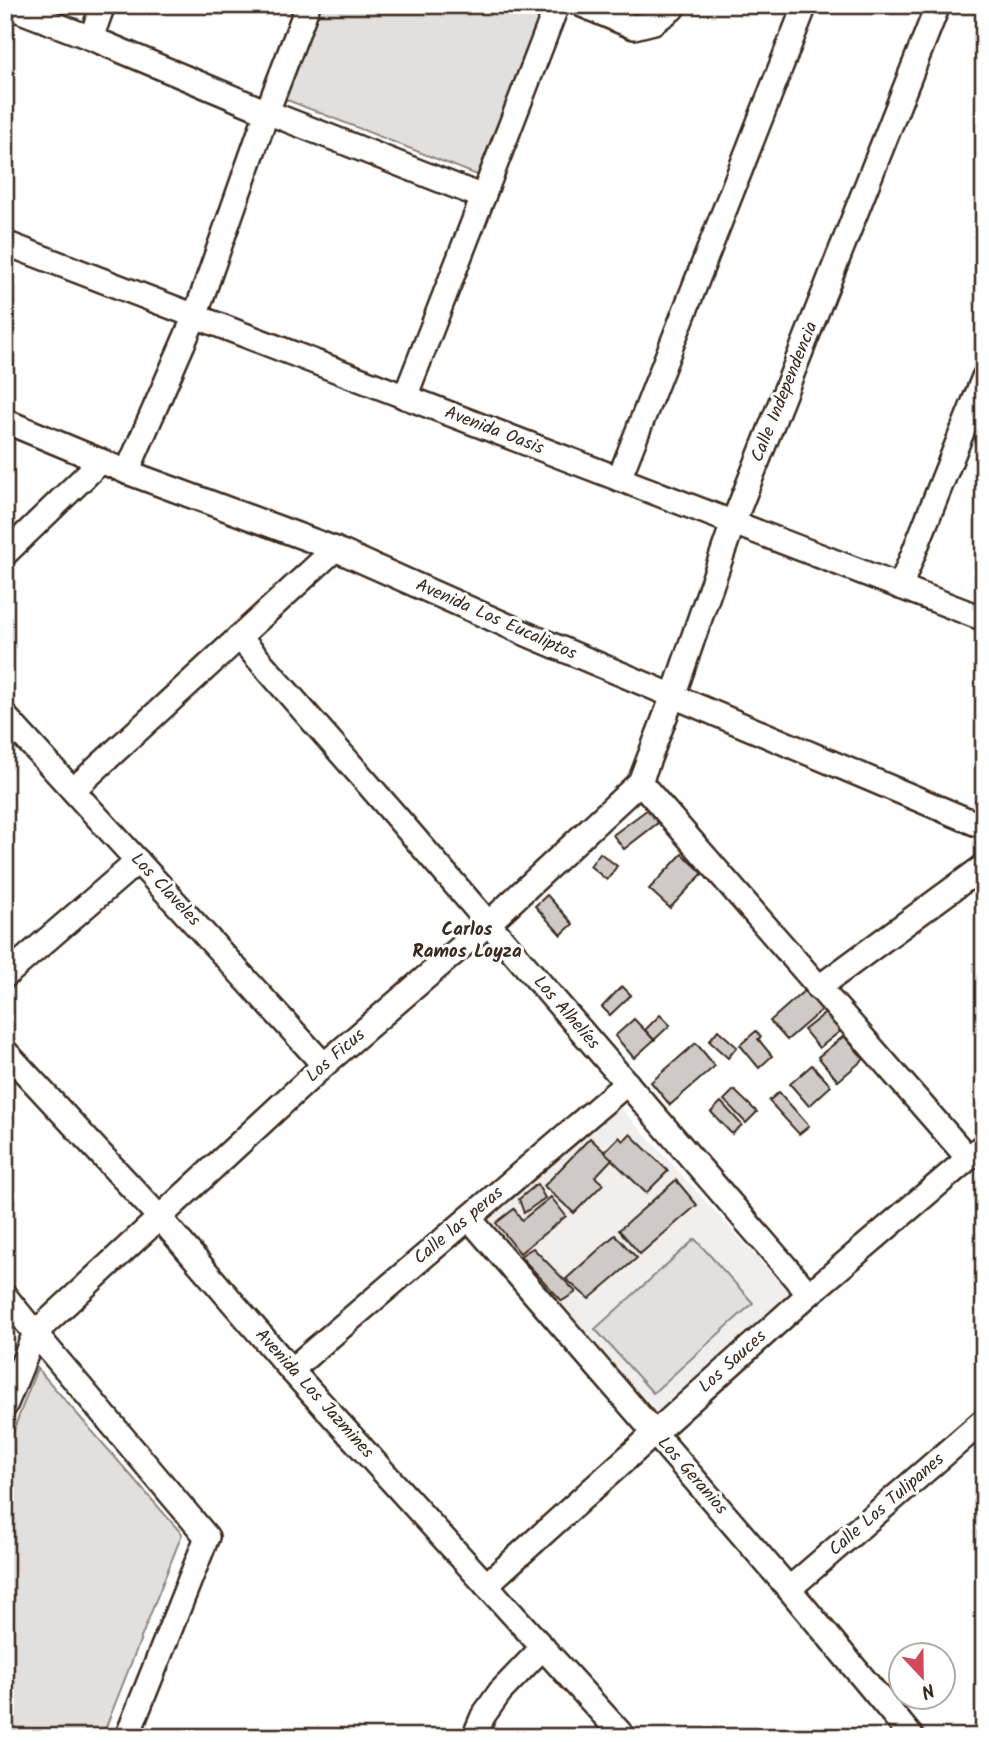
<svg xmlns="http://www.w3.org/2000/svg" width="989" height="1742" font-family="Kalam,sans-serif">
<rect width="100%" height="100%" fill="#fff"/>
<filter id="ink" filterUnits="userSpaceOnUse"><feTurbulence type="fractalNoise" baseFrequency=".0143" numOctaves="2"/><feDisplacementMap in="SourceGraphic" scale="14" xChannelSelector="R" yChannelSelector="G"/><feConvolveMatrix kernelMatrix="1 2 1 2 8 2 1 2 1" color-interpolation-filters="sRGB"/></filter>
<g filter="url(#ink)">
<polygon fill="#f1efee" points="620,1107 791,1295 653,1420 485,1222"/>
<g fill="#e2e0de" stroke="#8e857e" stroke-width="2">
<polygon points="319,5 531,5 543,10 477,175 282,98"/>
<polygon points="695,1239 753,1303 653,1393 595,1329"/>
<polygon points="37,1368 182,1534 102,1737 5,1737 5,1453"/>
</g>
<g fill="#cfcac7" stroke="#3b2a1e" stroke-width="2">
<polygon points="648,809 659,822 624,849 613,835"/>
<polygon points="600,853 617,866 607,880 590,866"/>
<polygon points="682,854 703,873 670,908 649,889"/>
<polygon points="547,895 573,924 561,935 535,906"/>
<polygon points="622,986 631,995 610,1015 602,1007"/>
<polygon points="805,990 823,1009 787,1040 770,1021"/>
<polygon points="828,1011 843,1029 819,1048 804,1030"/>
<polygon points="660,1015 670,1025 654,1040 645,1030"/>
<polygon points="634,1019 654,1040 634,1058 615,1036"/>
<polygon points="718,1030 737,1047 728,1058 709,1041"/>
<polygon points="756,1031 761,1037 758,1039 772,1056 759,1068 740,1045"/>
<polygon points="844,1036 864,1059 838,1081 818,1057"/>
<polygon points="696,1043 715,1066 670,1105 651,1082"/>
<polygon points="812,1065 831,1086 809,1106 790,1084"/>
<polygon points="734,1090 757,1112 746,1123 724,1100"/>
<polygon points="779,1092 809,1126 799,1134 769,1101"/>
<polygon points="721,1102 742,1125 732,1134 711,1112"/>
<polygon points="630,1134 668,1171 646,1193 604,1152 619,1137 623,1141"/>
<polygon points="590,1138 612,1159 595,1177 603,1184 574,1213 544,1186"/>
<polygon points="676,1180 697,1205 640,1254 619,1230"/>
<polygon points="537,1184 545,1198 524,1213 519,1199"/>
<polygon points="551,1197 566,1216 520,1253 496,1223 514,1209 522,1220"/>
<polygon points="615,1235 637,1258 589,1299 566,1279"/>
<polygon points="533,1248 576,1292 562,1301 520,1256"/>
</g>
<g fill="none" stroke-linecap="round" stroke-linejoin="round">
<defs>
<g id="minor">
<polyline points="5,5 91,38 267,112 483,197"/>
<polyline points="582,5 634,27 654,22 672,9 674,5"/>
<polyline points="91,38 103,5"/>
<polyline points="5,243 984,619"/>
<polyline points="405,397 483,197 557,5"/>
<polyline points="5,421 127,472 335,549 531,636 984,827"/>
<polyline points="127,472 195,316 267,112 308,5"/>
<polyline points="619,479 805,5"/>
<polyline points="5,554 101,461"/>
<polyline points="900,587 984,377"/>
<polyline points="239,637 368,784 809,1294"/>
<polyline points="5,716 324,1065"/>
<polyline points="640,782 968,1158"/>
<polyline points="73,790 335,549"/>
<polyline points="5,976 138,861"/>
<polyline points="818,988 984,866"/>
<polyline points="5,1051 160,1218 291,1370 624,1737"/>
<polyline points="469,1218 789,1589 912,1737"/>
<polyline points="5,1296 35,1333 5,1406"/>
<polyline points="291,1370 627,1083"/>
<polyline points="486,1585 809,1294 984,1145"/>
<polyline points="789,1589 984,1420"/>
<polyline points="127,1737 207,1537 35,1333 324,1065 489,923 640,782 673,696 733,523 938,5"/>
<polyline points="474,1737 483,1716 500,1692 543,1647"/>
</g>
</defs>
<use href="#minor" stroke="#3b2a1e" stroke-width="28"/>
<use href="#minor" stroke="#fff" stroke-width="23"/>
</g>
</g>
<g text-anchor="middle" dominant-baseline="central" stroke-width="6" stroke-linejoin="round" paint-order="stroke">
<g font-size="18" fill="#3b2a1e" stroke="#fff">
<text transform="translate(785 392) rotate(-68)">Calle Independencia</text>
<text transform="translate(494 431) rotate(21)">Avenida Oasis</text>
<text transform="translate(496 620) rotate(24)">Avenida Los Eucaliptos</text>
<text transform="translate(165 890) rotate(47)">Los Claveles</text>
<text transform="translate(566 1013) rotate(49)">Los Alhelíes</text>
<text transform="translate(336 1056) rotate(-41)">Los Ficus</text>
<text transform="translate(459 1226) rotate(-40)">Calle las peras</text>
<text transform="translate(733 1362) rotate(-42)">Los Sauces</text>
<text transform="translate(314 1394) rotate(48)">Avenida Los Jazmines</text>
<text transform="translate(692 1476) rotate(49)">Los Geranios</text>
<text transform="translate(887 1505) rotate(-41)">Calle Los Tulipanes</text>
</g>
<g font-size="19" font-weight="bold" fill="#3b2a1e" stroke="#fff">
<text x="467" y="930">Carlos<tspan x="467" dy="22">Ramos Loyza</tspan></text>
</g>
</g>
<rect width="989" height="1742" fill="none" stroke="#fff" stroke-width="28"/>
<rect x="14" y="14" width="961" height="1714" fill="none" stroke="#3b2a1e" stroke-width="2.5" filter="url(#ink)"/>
<g transform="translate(922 1676) rotate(158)"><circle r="33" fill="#ffffff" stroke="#b1aaa5" stroke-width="2"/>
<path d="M0-5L12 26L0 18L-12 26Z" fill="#d1495b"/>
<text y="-10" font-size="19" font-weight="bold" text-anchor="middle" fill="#3b2a1e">N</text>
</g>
</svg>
